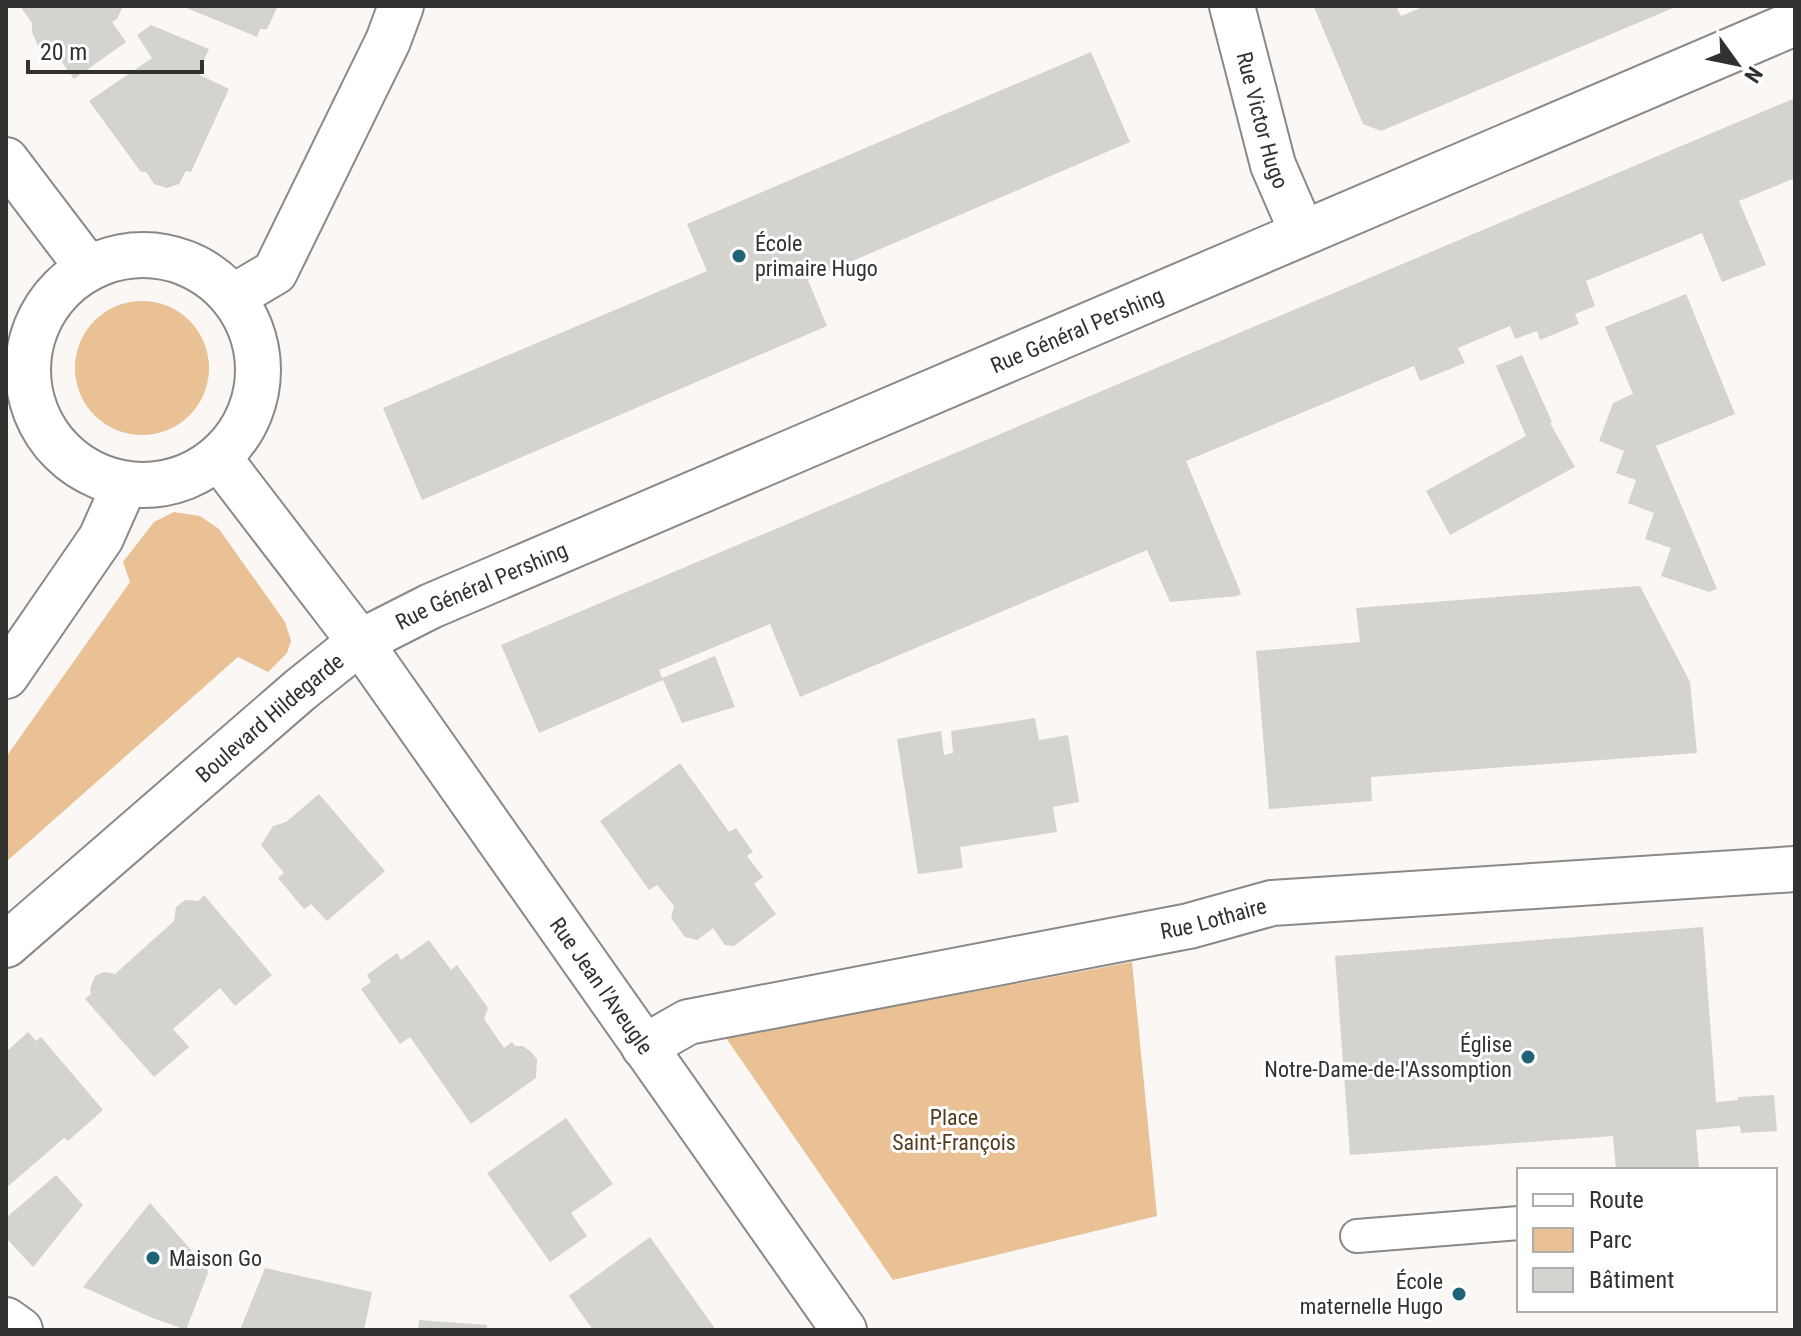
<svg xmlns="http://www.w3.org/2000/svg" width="1801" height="1336" font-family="'Roboto Condensed',sans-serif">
<rect width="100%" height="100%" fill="#faf7f5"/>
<g fill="#e9c195">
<circle cx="142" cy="368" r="67"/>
<polygon points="174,512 200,516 219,529 285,622 291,641 287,653 268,672 238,657 6,862 6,757 130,582 123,562 154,522"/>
<polygon points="1132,962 1157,1216 893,1280 726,1038"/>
</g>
<g fill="#d5d3d0">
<polygon points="20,6 123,6 117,19 112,22 126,42 74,79 59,58 55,61 40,51 32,32 32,23"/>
<polygon points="182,6 278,6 267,29 260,29 257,37"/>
<polygon points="1316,6 1396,6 1401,16 1425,6 1678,6 1381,131 1363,124 1314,7"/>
<polygon points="151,25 209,49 198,74 229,89 191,172 186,171 179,184 167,188 154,184 146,172 141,172 89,101 152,58 137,35"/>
<polygon points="1091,52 1130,142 808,280 827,326 422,500 383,408 707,271 687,224"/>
<polygon points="1795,98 1795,178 1739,201 1766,265 1722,282 1702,233 1586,281 1595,306 1575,314 1579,324 1540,340 1537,331 1515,339 1510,326 1458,348 1465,363 1420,381 1414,366 1186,461 1241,593 1238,596 1170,602 1147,550 800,697 770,624 659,670 662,678 715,656 735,707 682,723 663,680 539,733 501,645"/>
<polygon points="1686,294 1735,414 1656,446 1717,589 1709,592 1661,576 1671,548 1645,539 1654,513 1628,503 1636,480 1616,473 1624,451 1599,441 1613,403 1633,394 1605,327"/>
<polygon points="1522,355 1552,422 1550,423 1575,467 1450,535 1426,491 1526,436 1496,366"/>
<polygon points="1640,586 1690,682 1697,753 1371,777 1372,801 1269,809 1256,651 1360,642 1356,608"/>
<polygon points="1035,718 1039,740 1068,735 1079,802 1053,807 1057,832 960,847 963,868 918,874 897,739 941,731 944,755 953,753 951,731"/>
<polygon points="680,763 729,832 736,828 753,852 747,856 763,877 754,884 776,914 734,946 725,945 713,928 697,940 685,937 671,918 674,906 657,885 649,890 600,821"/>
<polygon points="319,794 385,871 327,921 311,904 304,909 278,878 284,873 261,845 273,826 286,822"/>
<polygon points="204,895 272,975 235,1006 220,988 173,1029 189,1047 154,1077 85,999 91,994 90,989 95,976 104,972 115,974 174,921 176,907 185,900 198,901"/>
<polygon points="1703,927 1716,1102 1738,1100 1738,1097 1774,1095 1777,1131 1741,1133 1740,1126 1696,1130 1699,1170 1616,1170 1613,1136 1350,1155 1335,956"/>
<polygon points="429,940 451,970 457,965 488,1008 484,1019 504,1048 512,1042 515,1046 523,1046 531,1052 537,1059 536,1078 471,1124 410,1037 400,1044 361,989 371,982 367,975 397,953 401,960"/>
<polygon points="28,1032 36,1041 41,1037 103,1110 68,1141 64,1138 6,1188 6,1067 8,1065 6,1052"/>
<polygon points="566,1118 613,1184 571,1213 587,1236 550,1262 487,1173"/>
<polygon points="56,1175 83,1205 33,1267 6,1238 6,1218"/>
<polygon points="150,1203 207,1268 208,1273 186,1330 150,1317 83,1287"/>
<polygon points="650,1237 716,1330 593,1330 569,1296"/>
<polygon points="265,1268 372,1292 364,1330 240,1330"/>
<polygon points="419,1320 487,1325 487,1330 418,1330"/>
</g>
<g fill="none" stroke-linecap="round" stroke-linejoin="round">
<defs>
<polyline id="lane" points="1357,1236 1519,1223"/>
<g id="street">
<path id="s1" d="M1232 6 1273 165 1302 232"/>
<polyline points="6,160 88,268"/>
<circle cx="143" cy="370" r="115"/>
<polyline points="233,297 275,272 388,41 401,6"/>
<path id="s2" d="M219 458 360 642 844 1330"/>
<polyline points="6,676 101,538 125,484"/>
<path id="s3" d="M6 945 300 690 360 642 431 606 1795 23"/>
<path id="s4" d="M644 1047 688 1022 1189 926 1272 903 1795 869"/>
<polyline points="6,1320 20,1330"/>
</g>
</defs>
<use href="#lane" stroke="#8b8987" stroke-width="36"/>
<use href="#street" stroke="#8b8987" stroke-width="48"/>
<use href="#lane" stroke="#fff" stroke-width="32"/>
<use href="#street" stroke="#fff" stroke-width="44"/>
</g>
<g fill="#206376" stroke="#fff" stroke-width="3">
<circle cx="739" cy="256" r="8"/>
<circle cx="1528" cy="1057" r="8"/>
<circle cx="153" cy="1258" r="8"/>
<circle cx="1459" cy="1294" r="8"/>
</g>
<g text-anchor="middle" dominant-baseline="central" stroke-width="6" stroke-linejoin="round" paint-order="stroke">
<g font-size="22" fill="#313130" stroke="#fff">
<text stroke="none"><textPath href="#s1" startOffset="118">Rue Victor Hugo</textPath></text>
<text stroke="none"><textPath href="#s3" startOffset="1248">Rue Général Pershing</textPath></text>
<text stroke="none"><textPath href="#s3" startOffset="600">Rue Général Pershing</textPath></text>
<text stroke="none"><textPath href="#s3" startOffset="348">Boulevard Hildegarde</textPath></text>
<text stroke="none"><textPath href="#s4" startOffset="586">Rue Lothaire</textPath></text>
<text stroke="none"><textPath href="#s2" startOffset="652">Rue Jean l'Aveugle</textPath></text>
</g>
<g font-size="22" fill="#313130" stroke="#fff" text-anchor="start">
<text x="755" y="243">École<tspan x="755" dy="25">primaire Hugo</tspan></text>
<text x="1512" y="1044" text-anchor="end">Église<tspan x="1512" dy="25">Notre-Dame-de-l'Assomption</tspan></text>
<text x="169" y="1258">Maison Go</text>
<text x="1443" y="1281" text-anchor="end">École<tspan x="1443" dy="25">maternelle Hugo</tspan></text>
</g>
<g font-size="22" fill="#533a1d" stroke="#fff">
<text x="954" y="1117">Place<tspan x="954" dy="25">Saint-François</tspan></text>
</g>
</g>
<rect width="1801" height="1336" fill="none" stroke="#313130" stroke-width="16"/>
<rect x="1517" y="1168" width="260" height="144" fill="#ffffff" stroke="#adadac" stroke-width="2"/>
<rect x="1533" y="1194" width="40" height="12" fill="#ffffff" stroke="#adadac" stroke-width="2"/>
<text x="1589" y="1208" font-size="24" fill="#313130">Route</text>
<rect x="1533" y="1228" width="40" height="24" fill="#e9c195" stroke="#adadac" stroke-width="2"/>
<text x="1589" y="1248" font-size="24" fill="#313130">Parc</text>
<rect x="1533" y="1268" width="40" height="24" fill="#d5d3d0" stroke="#adadac" stroke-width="2"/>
<text x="1589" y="1288" font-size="24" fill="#313130">Bâtiment</text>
<g transform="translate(1737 64) rotate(123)" stroke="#ffffff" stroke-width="6" paint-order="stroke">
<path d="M0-6L14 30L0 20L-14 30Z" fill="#313130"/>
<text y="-12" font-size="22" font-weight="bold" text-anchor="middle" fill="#313130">N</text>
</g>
<path d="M28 60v12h174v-12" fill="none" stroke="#313130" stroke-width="4"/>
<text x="40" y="60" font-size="24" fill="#313130" stroke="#ffffff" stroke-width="6" paint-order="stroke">20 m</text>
</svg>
